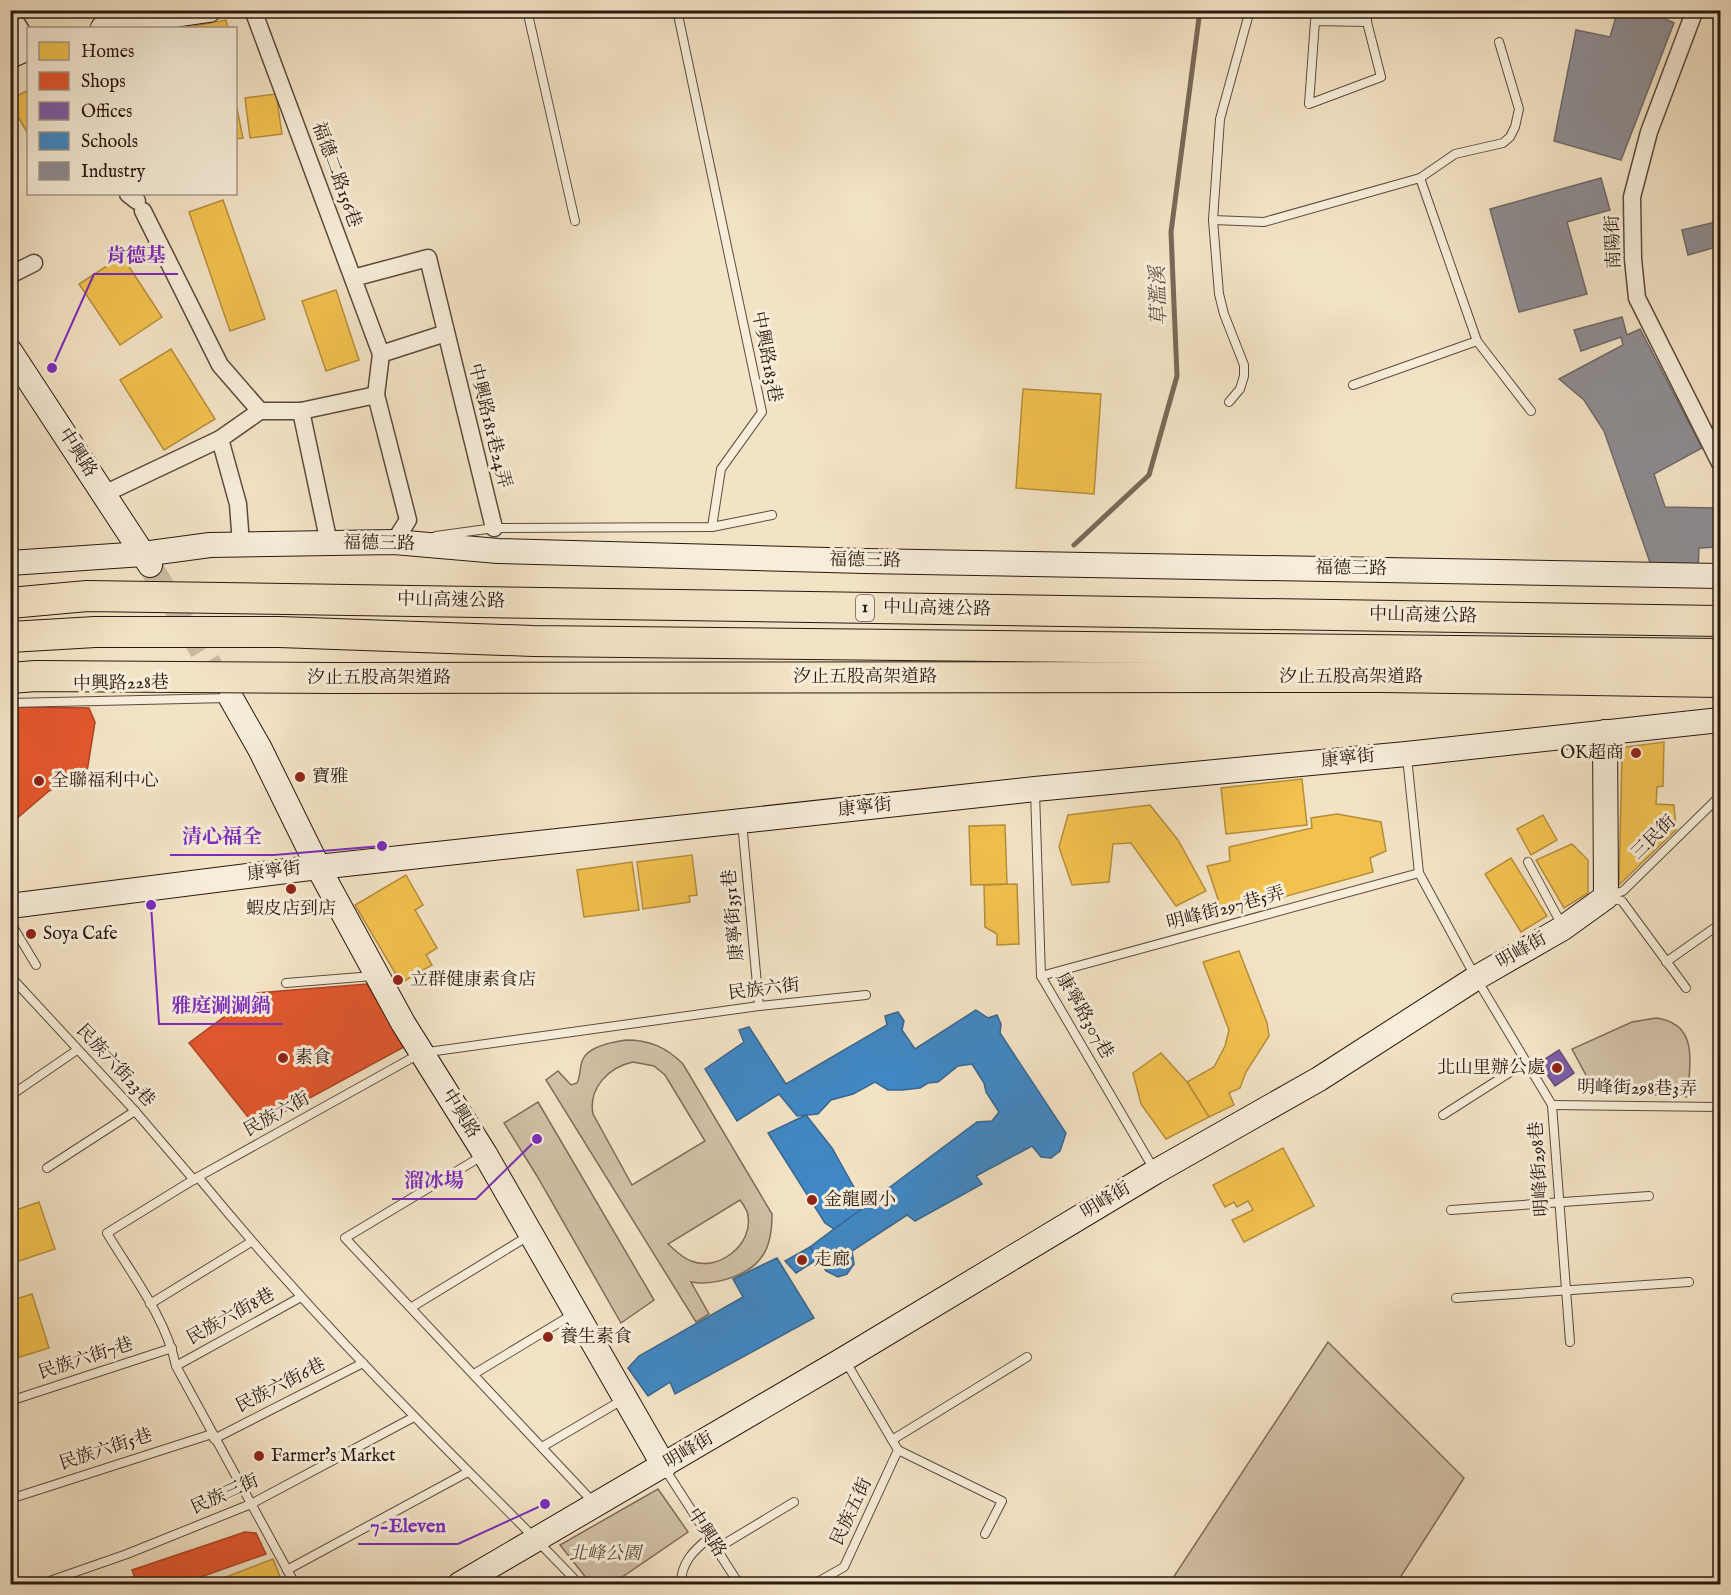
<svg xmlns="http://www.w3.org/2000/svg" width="1731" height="1595" font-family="'IM FELL English','Noto Serif TC',serif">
<rect width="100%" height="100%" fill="#f3e3c5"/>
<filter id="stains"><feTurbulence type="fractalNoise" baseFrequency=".00333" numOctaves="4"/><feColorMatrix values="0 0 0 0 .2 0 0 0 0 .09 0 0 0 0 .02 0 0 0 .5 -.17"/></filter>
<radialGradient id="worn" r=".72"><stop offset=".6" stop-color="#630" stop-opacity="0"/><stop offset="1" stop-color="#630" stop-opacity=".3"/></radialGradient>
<g fill="#d1c0a6" stroke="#7e6c5b" stroke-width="1.5" fill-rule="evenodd">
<path d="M1656 1018C1700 1024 1689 1063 1688 1097L1628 1093 1627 1079 1587 1077 1572 1049 1632 1022Z"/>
<path d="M626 1040C650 1040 666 1047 683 1064L772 1214C772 1228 771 1243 763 1255 750 1276 714 1286 691 1282L709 1314 696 1322 546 1080 558 1071 571 1085 577 1083C581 1076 579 1067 583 1059 589 1046 612 1042 626 1040ZM633 1062 654 1066 665 1075 705 1141 632 1185 593 1114C588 1088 609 1067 633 1062ZM740 1200C743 1204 748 1211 748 1216 753 1245 718 1272 691 1261 682 1258 675 1250 668 1244Z"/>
<polygon points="538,1102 654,1300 621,1323 537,1176 504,1123"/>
<polygon points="1328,1342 1464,1478 1396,1584 1169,1584"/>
<polygon points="658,1489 688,1532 612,1584 591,1584 560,1545"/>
</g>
<g fill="#f2c14e" stroke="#b68e3b" stroke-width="1.5">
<polygon points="226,20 228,28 184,28"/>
<polygon points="28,90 28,134 10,103 10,100"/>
<polygon points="276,94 282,134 250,138 245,98"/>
<polygon points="236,104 243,138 236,139"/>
<polygon points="223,200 265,319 230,331 189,212"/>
<polygon points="122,256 162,317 120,345 79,284"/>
<polygon points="336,290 359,360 326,371 302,301"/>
<polygon points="171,349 215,419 164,450 120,380"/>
<polygon points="1023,389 1101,394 1094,494 1016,488"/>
<polygon points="1664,742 1663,786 1657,787 1656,804 1674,805 1676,830 1619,885 1622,753 1626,747"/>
<polygon points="1302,779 1307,825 1226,834 1221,788"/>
<polygon points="1150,805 1178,840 1206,891 1176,906 1131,843 1113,844 1109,882 1072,885 1059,847 1068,815"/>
<polygon points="1337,814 1381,822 1386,851 1370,858 1373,872 1223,914 1207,866 1230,861 1229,847 1312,828 1311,818"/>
<polygon points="1543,815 1557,840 1531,855 1517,829"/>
<polygon points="1005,825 1007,884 971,885 969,826"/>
<polygon points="1572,844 1588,860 1588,893 1564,908 1536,860"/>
<polygon points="692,855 697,895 689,896 690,902 643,909 637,862"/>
<polygon points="1511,858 1547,916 1521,932 1485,874"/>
<polygon points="632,862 639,910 584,917 577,870"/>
<polygon points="406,875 423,905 415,910 437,948 426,955 432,965 401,983 355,905"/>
<polygon points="1017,884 1019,944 997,945 997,934 985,927 984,885"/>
<polygon points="1239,951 1267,1023 1269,1036 1246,1072 1240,1088 1229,1093 1234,1105 1209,1117 1187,1082 1214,1067 1225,1046 1229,1030 1203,962"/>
<polygon points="1161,1053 1187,1082 1209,1117 1166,1139 1141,1104 1133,1073"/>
<polygon points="1283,1148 1314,1206 1244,1242 1232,1220 1253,1210 1248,1201 1237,1207 1234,1202 1225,1207 1213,1185"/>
<polygon points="39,1202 55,1249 10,1264 10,1212"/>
<polygon points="32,1294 49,1348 10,1360 10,1301"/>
<polygon points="273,1559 283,1584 208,1584"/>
</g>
<g fill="#e4572e" stroke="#ac4425" stroke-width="1.5">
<polygon points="10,707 89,708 95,722 87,772 49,791 15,820 18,829 10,837"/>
<polygon points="367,984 404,1047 256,1127 189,1043 256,993"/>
<polygon points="245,1532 256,1533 266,1554 181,1584 137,1584 132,1570"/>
</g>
<polygon fill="#7b5ea7" stroke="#63497a" stroke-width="1.5" points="1559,1050 1574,1073 1555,1086 1539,1063"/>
<g fill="#3f88c5" stroke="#39668f" stroke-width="1.5">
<polygon points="976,1010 988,1018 997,1015 1001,1024 1000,1033 1066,1133 1060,1151 1051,1158 1041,1157 1032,1146 976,1176 982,1184 915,1221 907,1215 852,1251 854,1264 847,1274 838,1277 826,1271 810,1247 977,1122 992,1121 999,1112 986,1092 984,1083 972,1064 958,1066 938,1082 928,1083 920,1088 902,1090 888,1090 875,1082 853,1094 831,1100 818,1114 797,1116 779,1094 737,1121 705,1069 744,1042 739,1030 749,1027 786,1084 887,1025 885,1016 898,1012 904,1021 902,1030 915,1049"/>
<polygon points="806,1115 832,1148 860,1198 863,1208 834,1229 825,1223 768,1133"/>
<polygon points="810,1247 818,1259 796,1273 785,1261"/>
<polygon points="777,1258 814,1318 675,1394 670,1382 648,1396 628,1368 639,1356 743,1297 733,1279"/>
</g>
<g fill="#8d8d92" stroke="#6f6a6b" stroke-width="1.5">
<polygon points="1618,10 1646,10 1674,23 1621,160 1554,141 1576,30 1610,37"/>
<polygon points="1601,178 1610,210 1567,222 1587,294 1519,312 1490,209"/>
<polygon points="1720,221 1720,246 1688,255 1682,230"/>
<polygon points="1622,317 1627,335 1640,329 1702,448 1654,474 1665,507 1718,508 1718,547 1699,548 1698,571 1653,571 1604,431 1584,400 1559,379 1623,345 1621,337 1581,351 1574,330"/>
</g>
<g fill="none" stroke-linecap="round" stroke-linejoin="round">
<polyline stroke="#7a6857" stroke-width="5" points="1074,545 1149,475 1177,376 1171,232 1200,10"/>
<polyline stroke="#cbbaa1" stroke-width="24" stroke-dasharray="24 12" stroke-linecap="butt" points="152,569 225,689"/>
<defs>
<g id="lane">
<polyline points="527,10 575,221"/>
<polyline points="1367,10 1367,22 1381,77 1309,104 1315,21 1367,22"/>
<polyline points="1420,178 1455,154 1503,143 1510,137 1515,127 1519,109 1499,42"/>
<polyline points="1213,220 1264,222 1420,178 1477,341 1353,385"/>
<polyline points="1477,341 1531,411"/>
<polyline points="1229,402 1240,389 1244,376 1244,365 1224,314 1219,294 1213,220 1220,119 1250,10"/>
<polyline points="712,527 772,515"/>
<polyline points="436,536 494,528 712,527 721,469 762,412 677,10"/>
<polyline points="10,703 229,698"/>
<polyline points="1407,757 1419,873 1476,978 1552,1105 1570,1342"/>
<polyline points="1035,792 1041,976 1155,1171"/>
<polyline points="742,822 759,1006"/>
<polyline points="1528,862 1563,927"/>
<polyline points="1608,896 1623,891 1720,796"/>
<polyline points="1606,897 1622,901 1686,988"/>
<polyline points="10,922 36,965"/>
<polyline points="1666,962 1720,924"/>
<polyline points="10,976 135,1111 194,1180"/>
<polyline points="1041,976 1419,873"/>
<polyline points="286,983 373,976"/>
<polyline points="10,1096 77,1050"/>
<polyline points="1552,1105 1719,1107 1720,1110"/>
<polyline points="1443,1115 1526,1062"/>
<polyline points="1719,1135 1720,1128"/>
<polyline points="482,1156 345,1238 594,1503"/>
<polyline points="47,1168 135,1111"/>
<path d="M198 1177C267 1261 340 1341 416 1418 470 1474 526 1528 579 1584"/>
<polyline points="1451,1210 1649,1196"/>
<polyline points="1456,1298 1689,1282"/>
<polyline points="150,1304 251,1242"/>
<polyline points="412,1307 530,1235"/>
<polyline points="176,1366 301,1297"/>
<polyline points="474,1374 575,1313"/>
<polyline points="10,1401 172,1348"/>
<polyline points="214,1439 363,1363"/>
<polyline points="892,1440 1027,1357"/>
<polyline points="542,1447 624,1399"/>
<polyline points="898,1450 1002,1501 985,1534"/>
<polyline points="665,1469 739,1584"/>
<polyline points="10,1499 212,1434"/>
<polyline points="716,1549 794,1502"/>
<polyline points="287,1570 468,1472"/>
<polyline points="41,1584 127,1554 251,1504 414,1417"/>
<path d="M295 1584 176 1366C166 1318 132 1275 107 1233L198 1177 421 1053 759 1006 866 995"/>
<path d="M681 1584C681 1563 693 1551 709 1538"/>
<polyline points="814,1584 844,1567 898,1450 846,1362"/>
</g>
<g id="street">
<polyline points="253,10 381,354"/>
<polyline points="1695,10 1649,132 1632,197 1633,259 1637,298 1720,463"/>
<polyline points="10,13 28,41"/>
<polyline points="128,194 137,201"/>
<polyline points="143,211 220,365 260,411"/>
<polyline points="10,275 34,263"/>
<polyline points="353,278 428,258 494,528"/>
<polyline points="376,395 408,520 394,542"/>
<polyline points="260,411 301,411 376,395 381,354 446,333"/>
<polyline points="301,411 329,543"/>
<polyline points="104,494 220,439"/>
<polyline points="241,544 238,504 220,439 260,411"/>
</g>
<g id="secondary">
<polyline points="103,28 134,21 209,10"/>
<polyline points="10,56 28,48"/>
<polyline points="10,351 150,565"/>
<polyline points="10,563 143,554 210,545 394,542 498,551 864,561 1720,576"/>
<polyline points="231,698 260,749 318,867 403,1023 485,1154 664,1466"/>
<polyline points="10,906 318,867 1035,789 1406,754 1720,720"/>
<polyline points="460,1584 844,1359 1155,1172 1319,1079 1476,978 1563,928 1606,897 1605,732"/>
</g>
<polyline id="highway" points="10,603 87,596 1720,621"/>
</defs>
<use href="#lane" stroke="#5c4b3d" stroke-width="10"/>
<use href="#street" stroke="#5c4b3d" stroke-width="19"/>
<use href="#secondary" stroke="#2a1810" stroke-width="26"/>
<use href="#highway" stroke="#2a1810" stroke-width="32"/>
<use href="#lane" stroke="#f7edd9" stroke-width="8"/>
<use href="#street" stroke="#f7edd9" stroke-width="16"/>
<use href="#secondary" stroke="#f7edd9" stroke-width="24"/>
<use href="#highway" stroke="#f3e3c5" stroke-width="30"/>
<defs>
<g id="highway-bridge">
<polyline points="10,637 95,632 279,632 533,641 1720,654"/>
<polyline points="10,678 36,676 337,678 1383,677 1720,682"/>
</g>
</defs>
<use href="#highway-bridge" stroke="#2a1810" stroke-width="32" stroke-linecap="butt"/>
<use href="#highway-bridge" stroke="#f3e3c5" stroke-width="30"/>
</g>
<g fill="#8f2418" stroke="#f7edd9" stroke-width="2">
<circle cx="1636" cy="753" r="6"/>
<circle cx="300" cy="777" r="6"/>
<circle cx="39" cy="781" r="6"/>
<circle cx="291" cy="889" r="6"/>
<circle cx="31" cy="934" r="6"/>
<circle cx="398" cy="980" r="6"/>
<circle cx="283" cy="1058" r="6"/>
<circle cx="1557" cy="1068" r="6"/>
<circle cx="812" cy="1200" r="6"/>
<circle cx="802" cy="1260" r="6"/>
<circle cx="548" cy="1337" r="6"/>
<circle cx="259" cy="1456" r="6"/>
</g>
<g text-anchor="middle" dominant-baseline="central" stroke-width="6" stroke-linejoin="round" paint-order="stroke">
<rect fill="#f7edd9" stroke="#68584c" stroke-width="1.5" x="856" y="595" width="18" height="26" rx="4.5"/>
<g font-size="16" font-weight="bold" fill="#2a1810">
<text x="865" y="608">1</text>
</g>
<g font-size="18" fill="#2a1810" stroke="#f7edd9">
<text transform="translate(336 175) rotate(70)">福德二路156巷</text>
<text transform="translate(1614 242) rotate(-92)">南陽街</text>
<text transform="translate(766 357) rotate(79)">中興路183巷</text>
<text transform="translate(489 426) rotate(76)">中興路181巷24弄</text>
<text transform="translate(77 453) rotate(57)">中興路</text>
<text transform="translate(379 544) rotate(1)">福德三路</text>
<text transform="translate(865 561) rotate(1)">福德三路</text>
<text transform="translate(1351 569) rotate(1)">福德三路</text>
<text transform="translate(451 601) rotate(1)">中山高速公路</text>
<text transform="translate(937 609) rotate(1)">中山高速公路</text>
<text transform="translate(1423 616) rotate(1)">中山高速公路</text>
<text x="865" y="677">汐止五股高架道路</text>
<text x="1351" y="677">汐止五股高架道路</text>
<text x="379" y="678">汐止五股高架道路</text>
<text transform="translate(121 684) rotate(-1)">中興路228巷</text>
<text transform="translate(1348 759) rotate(-6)">康寧街</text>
<text transform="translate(865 808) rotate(-6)">康寧街</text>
<text transform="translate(1654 838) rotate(-44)">三民街</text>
<text transform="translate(274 872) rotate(-7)">康寧街</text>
<text transform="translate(1226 909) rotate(-15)">明峰街297巷5弄</text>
<text transform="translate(734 915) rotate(-95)">康寧街351巷</text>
<text transform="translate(1522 951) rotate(-30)">明峰街</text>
<text transform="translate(764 990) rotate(-7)">民族六街</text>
<text transform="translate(1084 1016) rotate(60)">康寧路307巷</text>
<text transform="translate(115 1066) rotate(47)">民族六街23巷</text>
<text transform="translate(1637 1089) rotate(1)">明峰街298巷3弄</text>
<text transform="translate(460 1114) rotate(58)">中興路</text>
<text transform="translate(277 1115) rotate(-29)">民族六街</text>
<text transform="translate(1540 1169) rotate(-94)">明峰街298巷</text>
<text transform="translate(1106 1201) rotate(-31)">明峰街</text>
<text transform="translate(231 1317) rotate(-29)">民族六街8巷</text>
<text transform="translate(86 1359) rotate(-18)">民族六街7巷</text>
<text transform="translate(281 1386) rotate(-27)">民族六街6巷</text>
<text transform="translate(106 1450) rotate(-18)">民族六街5巷</text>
<text transform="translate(689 1451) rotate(-31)">明峰街</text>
<text transform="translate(225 1495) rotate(-24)">民族三街</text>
<text transform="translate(852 1512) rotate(-65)">民族五街</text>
<text transform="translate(706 1533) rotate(57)">中興路</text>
</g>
<g font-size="18" fill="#2a1810" stroke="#f7edd9" text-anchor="start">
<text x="1624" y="753" text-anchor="end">OK超商</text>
<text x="312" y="777">寶雅</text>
<text x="51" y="781">全聯福利中心</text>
<text x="291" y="909" text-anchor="middle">蝦皮店到店</text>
<text x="43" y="934">Soya Cafe</text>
<text x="410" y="980">立群健康素食店</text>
<text x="295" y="1058">素食</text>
<text x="1545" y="1068" text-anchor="end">北山里辦公處</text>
<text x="824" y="1200">金龍國小</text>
<text x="814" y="1260">走廊</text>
<text x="560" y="1337">養生素食</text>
<text x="271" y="1456">Farmer's Market</text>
</g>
<g font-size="18" font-style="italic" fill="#5c4a3d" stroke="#f7edd9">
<text x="605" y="1554">北峰公園</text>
</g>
<g font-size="20" font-style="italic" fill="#5f4e40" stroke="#f7edd9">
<text transform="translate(1159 296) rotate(-92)">草濫溪</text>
</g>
</g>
<path fill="none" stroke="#7b2cbf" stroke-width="2" d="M52 368L94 274H178M382 846L274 855H170M151 905L159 1024H283M537 1139L476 1199H392M545 1504L458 1544H358"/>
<g fill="#7b2cbf" stroke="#f7edd9" stroke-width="2">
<circle cx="52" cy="368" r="6"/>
<circle cx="382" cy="846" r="6"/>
<circle cx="151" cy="905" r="6"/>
<circle cx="537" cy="1139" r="6"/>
<circle cx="545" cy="1504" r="6"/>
</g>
<g font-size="20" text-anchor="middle" font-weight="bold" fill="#7b2cbf" stroke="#f7edd9" stroke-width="6" stroke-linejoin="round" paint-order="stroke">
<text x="136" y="262">肯德基</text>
<text x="222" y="843">清心福全</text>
<text x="221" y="1012">雅庭涮涮鍋</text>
<text x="434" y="1187">溜冰場</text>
<text x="408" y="1532">7-Eleven</text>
</g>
<rect width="1731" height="1595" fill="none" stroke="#f3e3c5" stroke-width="36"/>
<rect x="12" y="12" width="1707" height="1571" fill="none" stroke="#2a1810" stroke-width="3"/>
<rect x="18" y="18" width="1695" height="1559" fill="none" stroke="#2a1810" stroke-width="1.5"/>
<rect x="27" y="27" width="210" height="168" fill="#f7edd9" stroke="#a59889" stroke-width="1.5"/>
<rect x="39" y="42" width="30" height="18" fill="#f2c14e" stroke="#a59889" stroke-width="1.5"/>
<text x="81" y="57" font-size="18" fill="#2a1810">Homes</text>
<rect x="39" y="72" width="30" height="18" fill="#e4572e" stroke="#a59889" stroke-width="1.5"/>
<text x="81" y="87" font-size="18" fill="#2a1810">Shops</text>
<rect x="39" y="102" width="30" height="18" fill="#7b5ea7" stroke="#a59889" stroke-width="1.5"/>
<text x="81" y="117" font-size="18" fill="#2a1810">Offices</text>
<rect x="39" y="132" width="30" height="18" fill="#3f88c5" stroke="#a59889" stroke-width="1.5"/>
<text x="81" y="147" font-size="18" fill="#2a1810">Schools</text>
<rect x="39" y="162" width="30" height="18" fill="#8d8d92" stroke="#a59889" stroke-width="1.5"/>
<text x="81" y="177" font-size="18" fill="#2a1810">Industry</text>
<rect width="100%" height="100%" filter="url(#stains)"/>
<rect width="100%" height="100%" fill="url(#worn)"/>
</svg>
